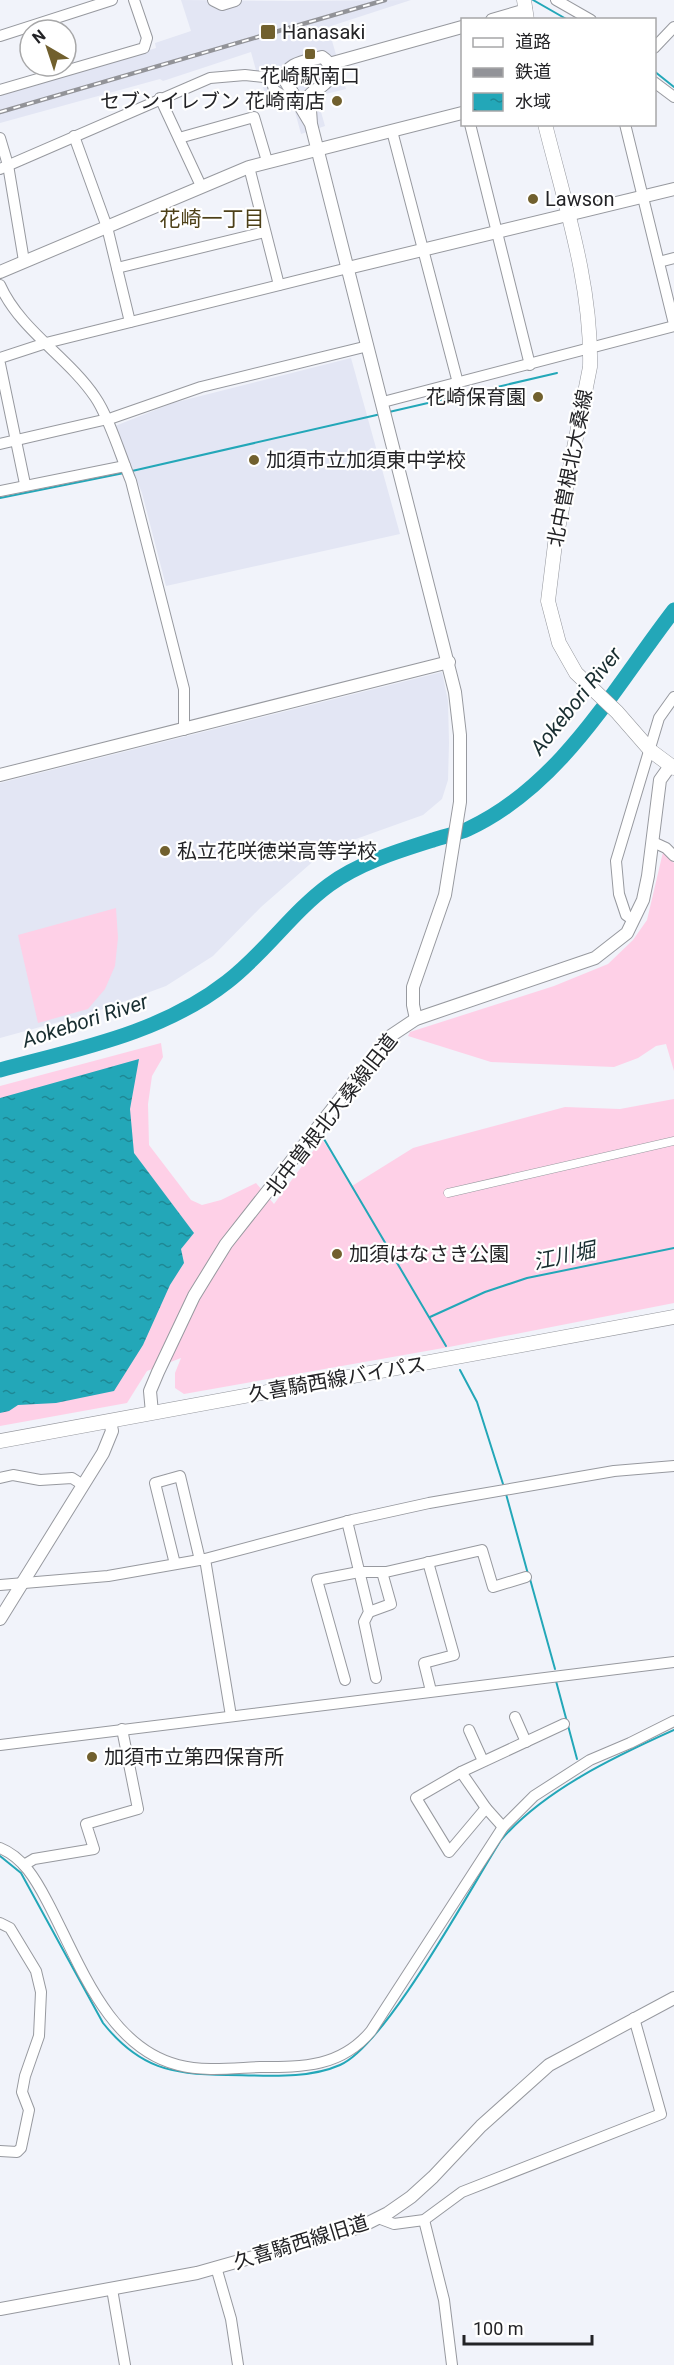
<svg xmlns="http://www.w3.org/2000/svg" width="674" height="2365" font-family="Roboto,'Noto Sans JP',sans-serif">
<defs>
<pattern id="water-ripples" width="26" height="14" patternUnits="userSpaceOnUse" patternTransform="scale(1.5)"><rect width="26" height="14" fill="#23a7b8"/><path d="M2 4q2-2 4 0t4 0M15 11q2-2 4 0t4 0" fill="none" stroke="#1e8895"/></pattern>
</defs>
<rect width="100%" height="100%" fill="#f1f3fa"/>
<g fill="#e3e6f4">
<polygon points="181,0 291,1 411,0 328,27 346,89 322,95 318,101 325,126 301,134 294,108 287,104 268,109 262,82 259,81 251,52 163,81 160,79 0,123 0,96 156,48 155,43 191,31"/>
<polygon points="351,358 400,534 166,586 142,493 115,426 173,403"/>
<polygon points="442,672 448,701 449,743 448,780 442,799 423,815 342,844 317,858 261,907 213,956 166,986 95,1012 0,1038 0,783"/>
</g>
<g fill="#fed0e7">
<polygon points="663,852 674,863 674,1071 666,1044 656,1046 638,1058 614,1067 589,1066 491,1062 408,1036 410,1032 554,986 608,964 633,940 647,920"/>
<polygon points="116,908 118,938 115,966 105,989 88,1009 38,1023 18,935"/>
<polygon points="161,1043 163,1057 152,1076 148,1104 149,1145 191,1200 202,1205 221,1200 256,1183 274,1204 322,1139 352,1186 413,1148 427,1144 565,1107 620,1109 674,1099 674,1303 449,1347 184,1394 175,1388 175,1373 181,1358 147,1371 127,1403 0,1426 0,1086"/>
</g>
<polygon fill="url(#water-ripples)" points="139,1059 130,1109 134,1153 194,1233 181,1249 184,1263 170,1285 143,1345 114,1391 56,1403 18,1405 9,1411 0,1413 0,1098"/>
<g fill="none" stroke-linecap="round" stroke-linejoin="round">
<g stroke="#23a7b8" stroke-width="2">
<polyline points="533,0 568,20"/>
<polyline points="654,71 674,87"/>
<polyline points="389,412 557,373"/>
<polyline points="132,471 381,414"/>
<polyline points="0,498 124,473"/>
<polyline points="324,1139 446,1346"/>
<polyline points="430,1317 485,1292 527,1278 674,1248"/>
<polyline points="460,1370 477,1402 503,1484"/>
<polyline points="506,1494 528,1574"/>
<polyline points="530,1579 555,1669"/>
<polyline points="556,1681 577,1759"/>
<path d="M0 1856 21 1873 103 2023C139 2068 172 2075 227 2075 263 2075 306 2080 340 2065 386 2045 470 1889 501 1840 544 1790 614 1757 674 1730"/>
</g>
<path stroke="#23a7b8" stroke-width="15" d="M0 1070C78 1049 162 1033 227 982 265 953 291 913 329 885 359 863 398 851 433 840 444 836 457 834 468 829 562 785 613 689 674 610"/>
<defs>
<polyline id="pedestrian" points="448,1193 674,1141"/>
<g id="minor">
<polyline points="556,0 591,20"/>
<polyline points="0,36 112,0"/>
<polyline points="654,48 674,27"/>
<polyline points="279,73 272,82 274,90 283,96 293,94"/>
<polyline points="654,82 674,97"/>
<polyline points="0,90 144,48 147,38 134,0"/>
<polyline points="160,98 201,186"/>
<polyline points="470,124 530,365"/>
<polyline points="625,124 674,324"/>
<polyline points="392,131 458,383"/>
<polyline points="74,136 107,227 130,322"/>
<polyline points="0,138 8,165 24,261"/>
<polyline points="179,138 254,117 267,161"/>
<polyline points="249,167 279,285"/>
<polyline points="0,169 210,78 245,75 273,78"/>
<polyline points="659,262 674,258"/>
<polyline points="117,268 265,232"/>
<path d="M0 285C20 330 68 357 95 397 109 417 121 457 131 481L184 689V730"/>
<polyline points="0,358 46,343 348,268"/>
<polyline points="0,364 25,484"/>
<polyline points="383,402 674,326"/>
<polyline points="0,444 112,418 201,387 368,346"/>
<polyline points="0,491 125,466"/>
<polyline points="653,842 666,848 674,856"/>
<polyline points="633,920 626,915 619,894 616,861 659,718 674,697"/>
<polyline points="0,1478 13,1475 40,1480 72,1478 83,1485"/>
<polyline points="347,1521 369,1612 364,1622 376,1678"/>
<polyline points="205,1559 231,1716"/>
<polyline points="428,1562 454,1655 424,1663 431,1691"/>
<polyline points="175,1564 155,1483 180,1476 200,1560"/>
<polyline points="0,1585 108,1576 205,1559 352,1520 429,1503 614,1471 674,1466"/>
<polyline points="369,1612 391,1604 382,1572"/>
<polyline points="345,1680 317,1580 359,1572 386,1572 482,1550 493,1587 526,1577"/>
<polyline points="515,1717 526,1742"/>
<polyline points="469,1730 483,1761"/>
<polyline points="0,1745 674,1662"/>
<polyline points="461,1772 486,1808"/>
<polyline points="503,1827 486,1808 449,1852 416,1798 461,1772 564,1724"/>
<path d="M0 1848C23 1857 36 1880 47 1901 79 1961 107 2047 178 2065 204 2072 234 2068 260 2067 304 2067 341 2067 371 2031L503 1827 534 1796 590 1760 630 1743 674 1721"/>
<polyline points="24,1865 34,1859 94,1849 86,1824 138,1809 122,1729"/>
<polyline points="0,1923 10,1928 36,1971 41,1992 39,2036 25,2076 22,2092 29,2110 21,2148 17,2152 0,2151"/>
<polyline points="378,2218 394,2224 424,2220 462,2192 661,2114 634,2018"/>
<polyline points="424,2220 444,2300 452,2365"/>
<polyline points="216,2267 231,2319 238,2365"/>
<polyline points="112,2289 125,2365"/>
</g>
<g id="tertiary">
<polyline points="214,0 222,4 235,0"/>
<polyline points="492,20 526,10"/>
<polyline points="329,64 462,27"/>
<path d="M311 124 286 82C282 63 307 61 322 57 328 61 329 63 329 70 330 87 317 86 309 96L311 124 455 692 460 735V802L445 895 413 987V1005L416 1019"/>
<polyline points="348,268 674,189"/>
<polyline points="0,272 249,167 462,113"/>
<polyline points="0,775 449,662"/>
<polyline points="152,1413 150,1391 158,1372 194,1296 226,1244 389,1037 416,1019 595,958 627,933 643,900 648,876 660,780 670,766"/>
<polyline points="0,1619 103,1453 112,1431 110,1421"/>
<polyline points="0,2309 197,2273 360,2227 388,2213 411,2197 433,2177 481,2126 549,2065 674,1998"/>
</g>
<g id="secondary">
<polyline points="524,0 527,20"/>
<path d="M545 124C565 204 592 285 590 367L555 544 548 601 559 643 576 673 617 712 651 751 674 768"/>
<polyline points="0,1441 674,1317"/>
</g>
</defs>
<use href="#pedestrian" stroke="#97999f" stroke-width="9"/>
<use href="#minor" stroke="#97999f" stroke-width="12"/>
<use href="#tertiary" stroke="#97999f" stroke-width="14"/>
<use href="#secondary" stroke="#97999f" stroke-width="15"/>
<use href="#pedestrian" stroke="#fff" stroke-width="8"/>
<use href="#minor" stroke="#fff" stroke-width="10"/>
<use href="#tertiary" stroke="#fff" stroke-width="12"/>
<use href="#secondary" stroke="#fff" stroke-width="14"/>
<defs>
<polyline id="rail" points="0,112 385,0"/>
</defs>
<use href="#rail" stroke="#929398" stroke-width="4.5"/>
<use href="#rail" stroke="#fff" stroke-width="2" stroke-dasharray="7" stroke-linecap="butt"/>
</g>
<g fill="#71602e" stroke="#fff" stroke-width="2">
<rect x="260" y="24" width="16" height="16" rx="3"/>
<rect x="304" y="48" width="12" height="12" rx="3"/>
<circle cx="337" cy="101" r="6"/>
<circle cx="533" cy="199" r="6"/>
<circle cx="538" cy="397" r="6"/>
<circle cx="254" cy="460" r="6"/>
<circle cx="165" cy="851" r="6"/>
<circle cx="337" cy="1254" r="6"/>
<circle cx="92" cy="1757" r="6"/>
</g>
<g text-anchor="middle" dominant-baseline="central" stroke-width="4.5" stroke-linejoin="round" paint-order="stroke">
<g font-size="20" fill="#232326" stroke="#fff" text-anchor="start">
<text x="282" y="32">Hanasaki</text>
<text x="310" y="76" text-anchor="middle">花崎駅南口</text>
<text x="325" y="101" text-anchor="end">セブンイレブン 花崎南店</text>
<text x="545" y="199">Lawson</text>
<text x="526" y="397" text-anchor="end">花崎保育園</text>
<text x="266" y="460">加須市立加須東中学校</text>
<text x="177" y="851">私立花咲徳栄高等学校</text>
<text x="349" y="1254">加須はなさき公園</text>
<text x="104" y="1757">加須市立第四保育所</text>
</g>
<g font-size="20" fill="#232326" stroke="#fff">
<text transform="translate(570 468) rotate(-79)">北中曽根北大桑線</text>
<text transform="translate(331 1115) rotate(-52)">北中曽根北大桑線旧道</text>
<text transform="translate(337 1379) rotate(-10)">久喜騎西線バイパス</text>
<text transform="translate(301 2242) rotate(-17)">久喜騎西線旧道</text>
</g>
<g font-size="21" fill="#4d4018" stroke="#fff">
<text x="212" y="219">花崎一丁目</text>
</g>
<g font-size="21" font-style="italic" fill="#192e31" stroke="#fff">
<text transform="translate(576 701) rotate(-51)">Aokebori River</text>
<text transform="translate(85 1021) rotate(-18)">Aokebori River</text>
<text transform="translate(564 1256) rotate(-12)">江川堀</text>
</g>
</g>
<rect x="461" y="18" width="195" height="108" fill="#ffffff" stroke="#a7a7a8" stroke-width="1.5"/>
<rect x="473" y="38" width="30" height="9" fill="#ffffff" stroke="#a7a7a8" stroke-width="1.5"/>
<text x="515" y="48" font-size="18" fill="#232326">道路</text>
<rect x="473" y="68" width="30" height="9" fill="#929398" stroke="#a7a7a8" stroke-width="1.5"/>
<text x="515" y="78" font-size="18" fill="#232326">鉄道</text>
<rect x="473" y="93" width="30" height="18" fill="url(#water-ripples)" stroke="#a7a7a8" stroke-width="1.5"/>
<text x="515" y="108" font-size="18" fill="#232326">水域</text>
<g transform="translate(48 48) rotate(321)"><circle r="28" fill="#ffffff" stroke="#a7a7a8" stroke-width="1.5"/>
<path d="M0-4.5L10 22L0 15L-10 22Z" fill="#71602e"/>
<text y="-9" font-size="16" font-weight="bold" text-anchor="middle" fill="#232326">N</text>
</g>
<path d="M464 2335v9h128v-9" fill="none" stroke="#232326" stroke-width="3"/>
<text x="473" y="2335" font-size="18" fill="#232326" stroke="#ffffff" stroke-width="4.5" paint-order="stroke">100 m</text>
</svg>
